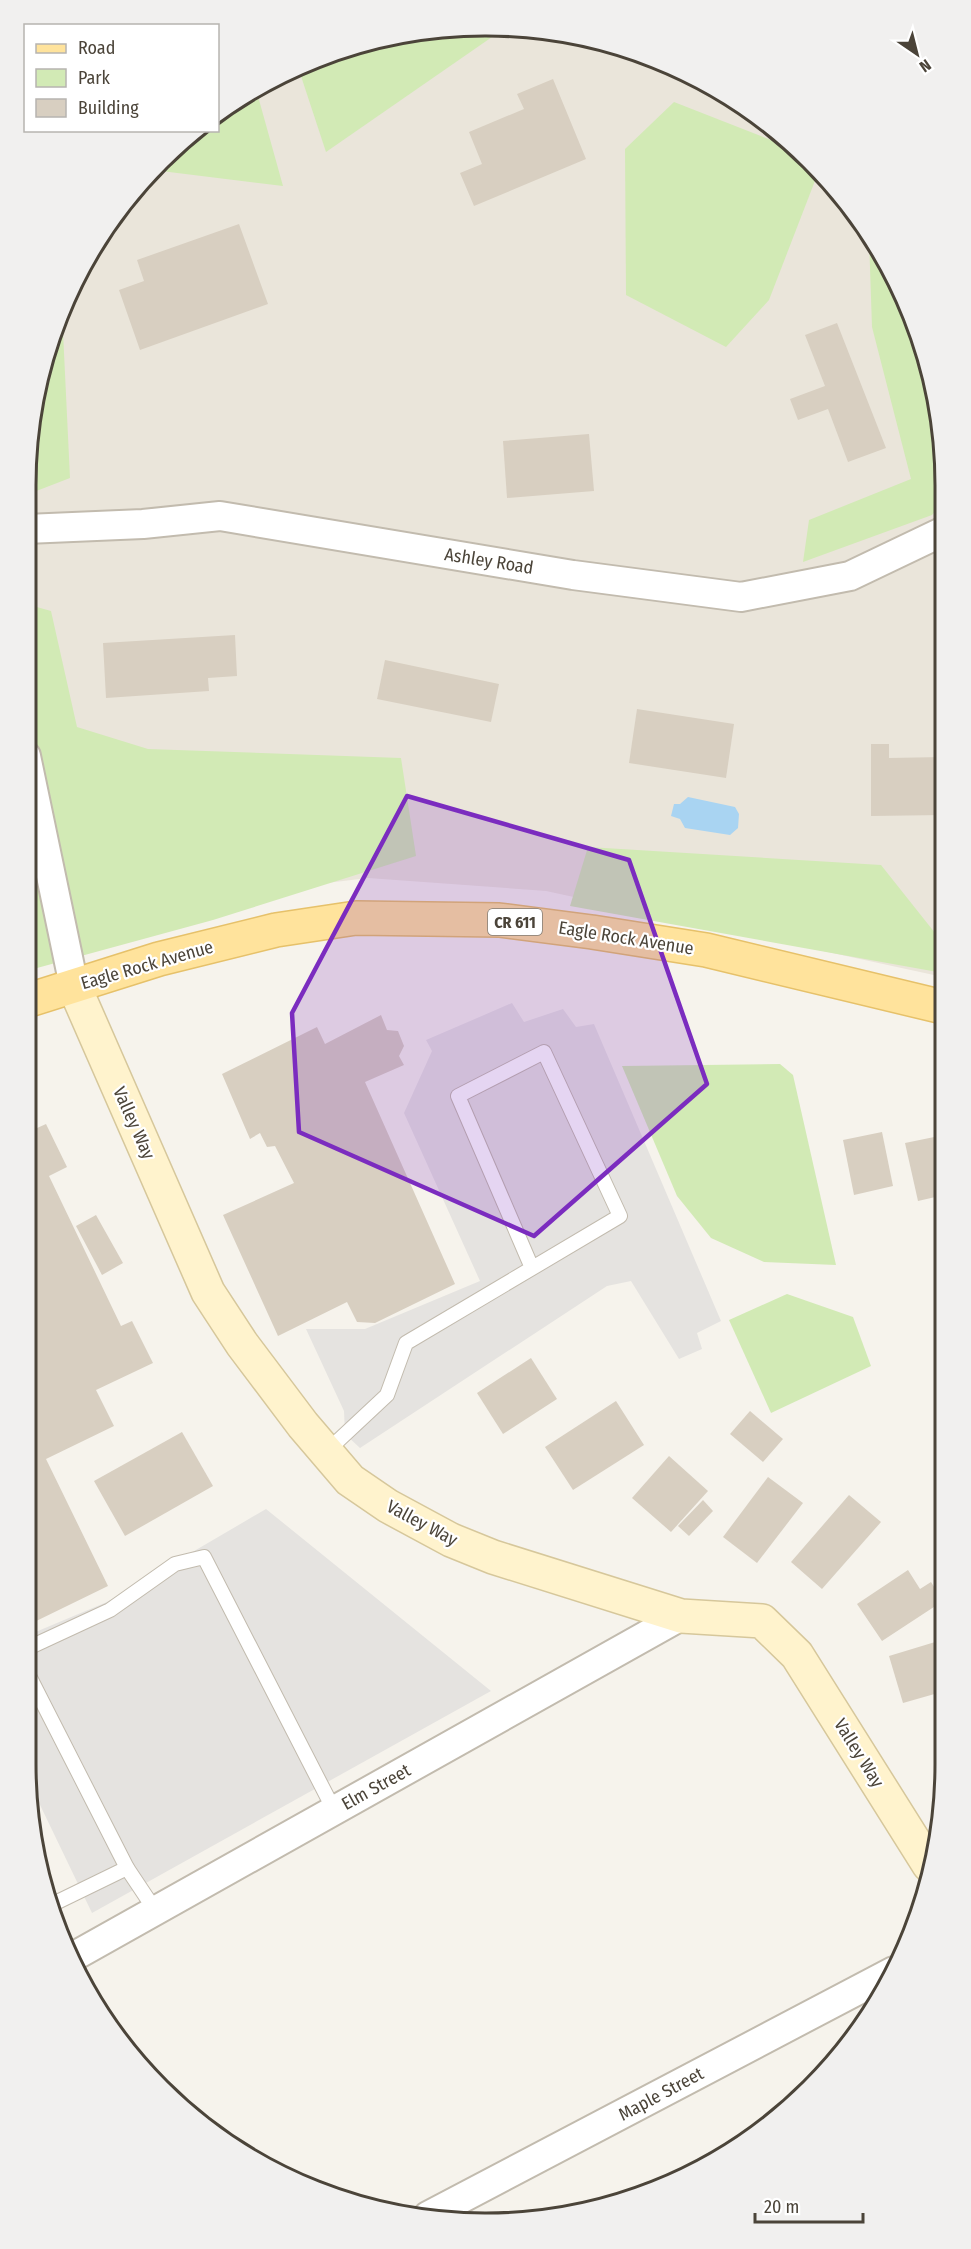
<svg xmlns="http://www.w3.org/2000/svg" width="971" height="2249" font-family="'Fira Sans Condensed',sans-serif">
<rect width="100%" height="100%" fill="#f6f3ec"/>
<polygon fill="#eae5da" points="456,26 546,29 634,50 765,120 850,205 910,309 942,425 943,977 546,891 368,878 210,897 26,970 26,485 50,337 87,255 140,182 195,131 218,130 218,113 282,73 367,41"/>
<g fill="#d2eab5">
<polygon points="456,26 505,28 326,152 298,67 367,41"/>
<polygon points="256,89 283,186 153,170 195,131 218,130 218,113"/>
<polygon points="674,102 794,149 818,173 769,300 726,347 626,295 625,149"/>
<polygon points="869,238 910,309 942,425 942,503 932,515 803,562 809,520 911,479 872,327"/>
<polygon points="62,311 70,478 26,495 50,337"/>
<polygon points="26,604 51,611 77,727 148,749 401,758 416,856 213,920 26,971"/>
<polygon points="588,847 881,865 943,943 943,973 570,906"/>
<polygon points="780,1064 793,1075 836,1265 764,1262 711,1238 677,1196 622,1066"/>
<polygon points="787,1294 853,1317 871,1366 771,1413 729,1320"/>
</g>
<g fill="#e5e3e0">
<polygon points="512,1003 524,1022 563,1009 576,1027 594,1024 721,1321 697,1333 702,1349 679,1359 631,1281 607,1286 360,1448 345,1434 344,1411 306,1329 365,1329 480,1281 404,1113 432,1051 426,1040"/>
<polygon points="266,1509 491,1691 92,1913 29,1782 26,1763 26,1636 107,1602"/>
</g>
<polygon fill="#a9d4f2" points="688,797 735,807 739,814 738,828 730,835 685,828 680,819 671,816 674,804 680,804"/>
<g fill="#d8cfc1">
<polygon points="553,79 586,159 474,206 460,173 482,164 469,132 524,109 517,94"/>
<polygon points="239,224 268,304 140,350 119,290 144,281 137,260"/>
<polygon points="837,323 886,448 848,462 828,409 798,420 790,399 825,386 805,335"/>
<polygon points="589,434 594,491 507,498 503,441"/>
<polygon points="235,635 237,676 208,678 209,691 106,698 103,643"/>
<polygon points="385,660 499,684 491,722 377,699"/>
<polygon points="637,709 734,724 726,778 629,763"/>
<polygon points="871,744 889,744 889,758 943,757 943,815 871,816"/>
<polygon points="381,1015 387,1030 398,1031 404,1046 399,1056 404,1065 365,1082 455,1284 375,1323 357,1322 347,1302 278,1336 223,1215 294,1183 275,1146 267,1147 260,1133 250,1139 222,1074 317,1027 325,1044"/>
<polygon points="46,1124 67,1167 49,1176 121,1326 132,1321 153,1363 96,1390 114,1426 46,1459 108,1586 26,1626 26,1133"/>
<polygon points="882,1132 893,1186 854,1195 843,1140"/>
<polygon points="944,1135 944,1195 918,1201 905,1143"/>
<polygon points="96,1215 123,1263 102,1275 76,1226"/>
<polygon points="531,1358 557,1399 503,1434 477,1393"/>
<polygon points="616,1401 644,1445 573,1490 545,1447"/>
<polygon points="750,1411 783,1439 763,1462 730,1434"/>
<polygon points="182,1432 213,1486 125,1536 94,1481"/>
<polygon points="669,1456 708,1491 671,1532 632,1498"/>
<polygon points="768,1477 803,1503 757,1563 723,1537"/>
<polygon points="849,1495 881,1522 822,1589 791,1562"/>
<polygon points="703,1500 713,1511 689,1536 678,1526"/>
<polygon points="908,1570 920,1589 931,1582 943,1601 882,1641 857,1604"/>
<polygon points="945,1639 945,1691 903,1703 889,1656"/>
</g>
<g fill="none" stroke-linecap="round" stroke-linejoin="round">
<defs>
<g id="lane">
<polyline points="326,1452 387,1395 406,1343 620,1216 544,1052 458,1096 532,1268"/>
<polyline points="26,1649 110,1610 175,1564 204,1557 334,1810"/>
<polyline points="26,1670 127,1868"/>
<polyline points="49,1906 127,1868 155,1910"/>
</g>
<g id="street">
<polyline points="26,529 143,524 220,516 573,575 741,597 850,576 942,532"/>
<polyline points="26,756 74,986"/>
<polyline points="71,1958 681,1616"/>
<polyline points="428,2216 894,1971"/>
</g>
<polyline id="secondary" points="74,986 208,1292 242,1344 303,1425 350,1480 388,1506 451,1540 493,1557 681,1616 762,1621 797,1655 929,1865"/>
<polyline id="primary" points="26,1001 159,959 276,930 356,918 499,920 592,932 706,950 943,1007"/>
</defs>
<use href="#lane" stroke="#c2bbae" stroke-width="16"/>
<use href="#street" stroke="#c2bbae" stroke-width="32"/>
<use href="#secondary" stroke="#d6c79b" stroke-width="36"/>
<use href="#primary" stroke="#e6c16a" stroke-width="36"/>
<use href="#lane" stroke="#fff" stroke-width="14"/>
<use href="#street" stroke="#fff" stroke-width="28"/>
<use href="#secondary" stroke="#fff3cd" stroke-width="33"/>
<use href="#primary" stroke="#ffe39c" stroke-width="33"/>
</g>
<path fill="#7b2cbf" fill-opacity="0.2" stroke="#7b2cbf" stroke-width="4.5" stroke-linejoin="round" d="M407 796 629 860 707 1084 534 1236 299 1132 292 1013Z"/>
<g text-anchor="middle" dominant-baseline="central" stroke-width="4.5" stroke-linejoin="round" paint-order="stroke">
<rect fill="#fff" stroke="#817c74" stroke-width="1.5" x="488" y="909" width="54" height="26" rx="4.5"/>
<g font-size="16" font-weight="bold" fill="#4b4439">
<text x="515" y="922">CR 611</text>
</g>
<g font-size="18" fill="#4b4439" stroke="#fff">
<text transform="translate(489 561) rotate(9)">Ashley Road</text>
<text transform="translate(626 938) rotate(9)">Eagle Rock Avenue</text>
<text transform="translate(147 965) rotate(-16)">Eagle Rock Avenue</text>
<text transform="translate(134 1123) rotate(66)">Valley Way</text>
<text transform="translate(422 1523) rotate(28)">Valley Way</text>
<text transform="translate(859 1753) rotate(58)">Valley Way</text>
<text transform="translate(376 1787) rotate(-29)">Elm Street</text>
<text transform="translate(661 2094) rotate(-28)">Maple Street</text>
</g>
</g>
<path d="M0 0H971V2249H0ZM485 36H486A449 449 0 0 1 935 485V1764A449 449 0 0 1 486 2213H485A449 449 0 0 1 36 1764V485A449 449 0 0 1 485 36Z" fill="#f1f0ef" fill-rule="evenodd"/>
<path fill="none" stroke="#4b4439" stroke-width="3" d="M485 36H486A449 449 0 0 1 935 485V1764A449 449 0 0 1 486 2213H485A449 449 0 0 1 36 1764V485A449 449 0 0 1 485 36Z"/>
<rect x="24" y="24" width="195" height="108" fill="#ffffff" stroke="#b7b4b0" stroke-width="1.5"/>
<rect x="36" y="44" width="30" height="9" fill="#ffe39c" stroke="#b7b4b0" stroke-width="1.5"/>
<text x="78" y="54" font-size="18" fill="#4b4439">Road</text>
<rect x="36" y="69" width="30" height="18" fill="#d2eab5" stroke="#b7b4b0" stroke-width="1.5"/>
<text x="78" y="84" font-size="18" fill="#4b4439">Park</text>
<rect x="36" y="99" width="30" height="18" fill="#d8cfc1" stroke="#b7b4b0" stroke-width="1.5"/>
<text x="78" y="114" font-size="18" fill="#4b4439">Building</text>
<g transform="translate(917 54) rotate(145)" stroke="#ffffff" stroke-width="4.5" paint-order="stroke">
<path d="M0-4.5L10 22L0 15L-10 22Z" fill="#4b4439"/>
<text y="-9" font-size="16" font-weight="bold" text-anchor="middle" fill="#4b4439">N</text>
</g>
<path d="M755 2213v9h108v-9" fill="none" stroke="#4b4439" stroke-width="3"/>
<text x="764" y="2213" font-size="18" fill="#4b4439" stroke="#ffffff" stroke-width="4.5" paint-order="stroke">20 m</text>
</svg>
